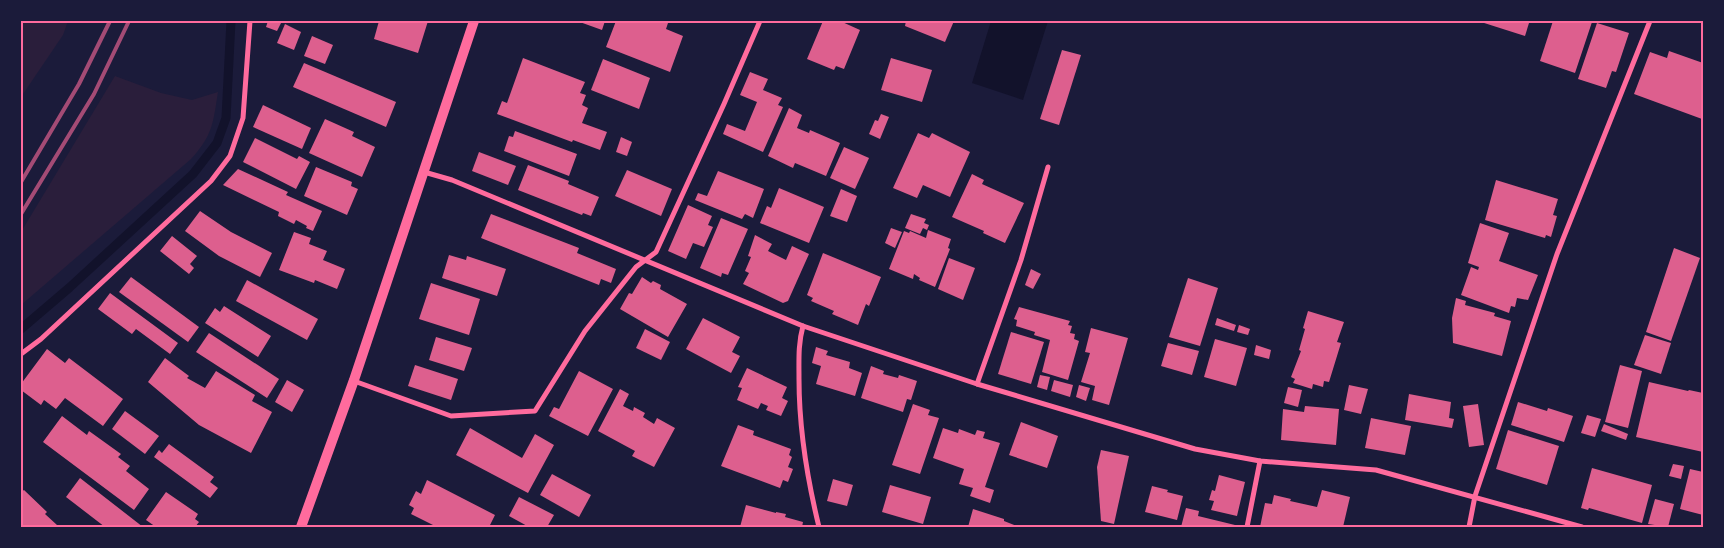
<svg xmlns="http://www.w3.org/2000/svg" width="1724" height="548" font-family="Roboto,sans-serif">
<rect width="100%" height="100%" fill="#1b1b3a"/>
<g fill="#2a1e3b">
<polygon points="21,21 68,21 63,35 21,97"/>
<path d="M115 76 161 93 192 100 218 92C213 123 213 135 191 159L21 305V232Z"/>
</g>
<polygon fill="#12122b" points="991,21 1048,21 1023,100 972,83"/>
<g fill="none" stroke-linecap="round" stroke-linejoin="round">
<polyline stroke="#12122b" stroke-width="9" points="21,329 69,288 193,174 217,143 226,118 231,21"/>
</g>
<g fill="#dd5f8e">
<polygon points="268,21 281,23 277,31 266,27"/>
<polygon points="379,21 428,21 418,53 374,39"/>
<polygon points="577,21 605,21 602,30"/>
<polygon points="616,21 664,21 668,23 666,29 683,36 670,72 606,47"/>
<polygon points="823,21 840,21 860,30 844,69 836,66 834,70 807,59"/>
<polygon points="906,21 954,21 945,42 905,26"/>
<polygon points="1522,21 1529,23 1525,36 1481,22"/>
<polygon points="1553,21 1592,22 1575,73 1540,61"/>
<polygon points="1597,23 1629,33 1616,72 1612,71 1606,88 1578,79"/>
<polygon points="285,24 301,32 294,50 277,43"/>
<polygon points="312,36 333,45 325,64 304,56"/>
<polygon points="1062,50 1081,55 1059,125 1040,119"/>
<polygon points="1669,51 1703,63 1702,119 1634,94 1650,52 1667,58"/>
<polygon points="523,58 585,82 580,93 586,95 582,105 588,108 582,123 607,132 600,150 573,140 572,142 497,114 502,101 507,103"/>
<polygon points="891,58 932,70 922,102 881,90"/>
<polygon points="603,59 650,78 639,109 591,90"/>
<polygon points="304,63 396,102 386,127 293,87"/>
<polygon points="750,72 768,79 763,90 782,98 778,105 783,107 763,152 723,134 727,124 745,131 757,102 740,95"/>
<polygon points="263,105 311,128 302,149 253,127"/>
<polygon points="789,108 802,115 797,128 809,133 810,130 840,143 826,176 795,163 793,168 768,156"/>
<polygon points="881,114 889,117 880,139 869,134 875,120 878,121"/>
<polygon points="325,119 354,132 352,136 375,147 362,177 309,153"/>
<polygon points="515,131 577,154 569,176 504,151 509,136 513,137"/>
<polygon points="918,133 929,138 932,133 970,152 950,197 923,185 917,198 893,188"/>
<polygon points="621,137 632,142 627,156 616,152"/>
<polygon points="255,138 297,159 299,156 310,162 296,189 243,162"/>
<polygon points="844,147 869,158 855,189 830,178"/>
<polygon points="479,152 516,166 508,185 472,171"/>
<polygon points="528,165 569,181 568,184 599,197 591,216 583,213 582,215 518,190"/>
<polygon points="316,167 352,182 351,186 358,189 347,215 304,196"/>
<polygon points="238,169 288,192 286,195 322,211 313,231 306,228 307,226 296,220 294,224 278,216 279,212 223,185"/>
<polygon points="627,170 672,189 661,216 615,196"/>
<polygon points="718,171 764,189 753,218 745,214 742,219 695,200 698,193 707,196"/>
<polygon points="972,174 984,180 982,184 1024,203 1005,243 983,233 984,231 952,217"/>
<polygon points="1496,180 1558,199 1553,215 1557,216 1551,237 1546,235 1545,238 1485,220"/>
<polygon points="779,188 824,207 809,243 760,223 767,206 771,208"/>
<polygon points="841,189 857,196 847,222 830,216"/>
<polygon points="688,205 712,216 708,225 713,227 704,247 693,243 686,259 668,251"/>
<polygon points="200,211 231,232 272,253 260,277 219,256 185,231"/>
<polygon points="491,214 579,248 577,253 616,269 611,283 601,279 599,285 481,238"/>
<polygon points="911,214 926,219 924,223 929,225 927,230 923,228 920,234 905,228"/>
<polygon points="721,218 748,229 728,275 722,273 721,277 700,268"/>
<polygon points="1480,223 1509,233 1499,261 1538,275 1528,300 1517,298 1515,307 1511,306 1509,313 1461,295 1471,267 1478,270 1479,267 1468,263"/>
<polygon points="891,228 902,232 895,248 885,243"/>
<polygon points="928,230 951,239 948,248 950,249 935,287 919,280 920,278 914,274 913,279 889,269 904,231 909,233 910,231 926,238"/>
<polygon points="294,232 311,238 309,244 327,251 323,260 345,269 337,289 315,280 314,283 279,270"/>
<polygon points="755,235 772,244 768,251 786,260 792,246 809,254 788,301 783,303 743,284 749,273 745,271 751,257 748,256"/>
<polygon points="172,236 197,256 190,264 194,268 189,274 160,251"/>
<polygon points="1674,248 1700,258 1671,341 1646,332"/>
<polygon points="823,253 881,277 869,306 866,304 858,325 832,314 834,311 811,301 813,298 807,295"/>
<polygon points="449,255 466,260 467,256 506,269 497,296 442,278"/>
<polygon points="949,258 975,268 963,300 938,289"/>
<polygon points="1031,269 1041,274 1033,289 1025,285"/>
<polygon points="131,277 199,327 188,342 119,292"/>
<polygon points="642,277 651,283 653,281 661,285 660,289 687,304 668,337 620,309 629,293 632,294"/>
<polygon points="1188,278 1218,288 1200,346 1169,337"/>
<polygon points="247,280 318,319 307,340 236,301"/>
<polygon points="431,283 480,299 469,335 419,319"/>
<polygon points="110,293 178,343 170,354 136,329 132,334 98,309"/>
<polygon points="1456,298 1466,301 1465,305 1495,313 1494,316 1511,321 1502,356 1453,343 1452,318"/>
<polygon points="224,306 271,336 258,357 205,323 215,308 220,312"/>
<polygon points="1019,307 1070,321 1068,325 1072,326 1070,333 1075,334 1074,339 1079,341 1068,380 1042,372 1050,340 1034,335 1035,332 1016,326 1017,320 1014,319"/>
<polygon points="1308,311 1344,322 1337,342 1341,343 1329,382 1324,381 1323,387 1313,384 1312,389 1293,383 1295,379 1291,377 1301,351 1299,350 1305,329 1303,328"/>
<polygon points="703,318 740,337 732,352 740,356 731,373 686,349"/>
<polygon points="1217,318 1236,325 1234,331 1215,325"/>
<polygon points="1239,325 1250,329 1248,335 1237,332"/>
<polygon points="1091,328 1128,338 1109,405 1092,400 1095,386 1081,382 1090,353 1085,352"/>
<polygon points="645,329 670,342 661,360 636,348"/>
<polygon points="1011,332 1044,342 1031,384 998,374"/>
<polygon points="209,333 279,379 267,398 196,352"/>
<polygon points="1645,335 1671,343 1661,374 1634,365"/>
<polygon points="436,337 472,348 464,371 429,360"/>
<polygon points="1215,339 1247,348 1236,386 1204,377"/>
<polygon points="1168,343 1199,351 1192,375 1161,366"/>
<polygon points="1256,345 1271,350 1269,359 1254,355"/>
<polygon points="816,347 828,351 826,355 850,362 849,368 862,373 855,396 816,384 821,366 812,363"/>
<polygon points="47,349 65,363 69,358 123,399 103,426 65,398 56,409 44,400 41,405 21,390 21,384"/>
<polygon points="165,358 189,376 187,378 205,388 216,371 255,395 252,401 272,412 251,453 199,425 148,382"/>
<polygon points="415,365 458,379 451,400 408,386"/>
<polygon points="1620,365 1642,371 1628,428 1605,422"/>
<polygon points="871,366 884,371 883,374 898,378 899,375 917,381 911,400 907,399 903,412 861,398"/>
<polygon points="747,368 787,387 782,398 788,401 781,416 766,410 768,406 761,403 758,409 737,400 742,388 738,387"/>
<polygon points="579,371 613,389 588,436 549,416 554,407 559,409"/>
<polygon points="1040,375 1050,377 1047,390 1037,387"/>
<polygon points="287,380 304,390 292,412 275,402"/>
<polygon points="1054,380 1073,385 1070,397 1051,391"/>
<polygon points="1649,382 1688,391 1689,390 1703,393 1703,452 1636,437"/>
<polygon points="1079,385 1090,388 1086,401 1076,397"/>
<polygon points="1349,385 1368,389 1361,414 1344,410"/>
<polygon points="1288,387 1302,390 1298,407 1284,403"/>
<polygon points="620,389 629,394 623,406 633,411 634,407 645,413 643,417 654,424 657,418 675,428 654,467 632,456 635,451 598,431"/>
<polygon points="1409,394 1451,402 1449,418 1454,419 1452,428 1405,420"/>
<polygon points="1518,402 1547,411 1548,408 1573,416 1564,442 1511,425"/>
<polygon points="913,404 930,410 928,415 939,418 920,474 892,465"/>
<polygon points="1478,404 1484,445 1469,447 1463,406"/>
<polygon points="1305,406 1339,409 1336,445 1281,440 1283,409 1304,412"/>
<polygon points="125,411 159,436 145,454 112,429"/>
<polygon points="1587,415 1601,419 1595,437 1581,433"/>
<polygon points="62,416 87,435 89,431 121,454 118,457 130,466 126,471 149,489 134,510 43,442"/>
<polygon points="1371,418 1411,426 1405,455 1365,448"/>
<polygon points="1021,422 1058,436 1047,468 1009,455"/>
<polygon points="1604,424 1628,434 1626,440 1601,431"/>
<polygon points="738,425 754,431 753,435 791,449 789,455 792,457 788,467 793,469 788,482 783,480 780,488 721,466"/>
<polygon points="470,428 522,458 535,434 554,445 528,493 456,455"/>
<polygon points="943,428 958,433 959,429 975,435 977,430 985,432 983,438 1000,443 985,487 994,490 990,503 970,496 973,488 959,484 964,469 933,458"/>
<polygon points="1508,430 1559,446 1547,485 1496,469"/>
<polygon points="169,444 214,477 210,482 218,488 210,498 154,457 159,450 162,453"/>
<polygon points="1101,450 1129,456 1114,524 1101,521 1097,467"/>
<polygon points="1673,464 1684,466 1681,479 1669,476"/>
<polygon points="1592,468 1652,485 1642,523 1589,508 1588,510 1581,508"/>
<polygon points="1690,469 1703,472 1703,515 1680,509"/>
<polygon points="552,474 591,495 579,517 540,495"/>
<polygon points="1219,475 1245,482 1237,516 1211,510 1214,501 1209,500 1212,490 1215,491"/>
<polygon points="80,478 143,527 105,527 66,497"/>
<polygon points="833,479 853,485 847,506 827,501"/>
<polygon points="427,480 495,515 489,527 437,527 411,514 414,508 409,505 416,491 421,494"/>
<polygon points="890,485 931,497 923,524 882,512"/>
<polygon points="1152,486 1168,490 1167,492 1183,496 1177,520 1145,512"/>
<polygon points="24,490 47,512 45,514 57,525 56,527 21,527 21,492"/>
<polygon points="1322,490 1350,497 1343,527 1260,527 1265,503 1272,504 1274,495 1291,499 1290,501 1317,507"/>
<polygon points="166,492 198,514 195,519 199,522 195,527 156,527 146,520"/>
<polygon points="519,497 554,515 547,527 529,527 509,516"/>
<polygon points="1655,499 1674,504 1668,527 1648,524"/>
<polygon points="746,505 776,513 776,512 786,514 785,517 803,522 802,527 740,527"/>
<polygon points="1186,508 1199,511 1198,516 1235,525 1234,527 1181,527"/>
<polygon points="973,509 1004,519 1004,521 1019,527 968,527"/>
</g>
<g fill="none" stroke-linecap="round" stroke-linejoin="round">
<g stroke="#ff6b9d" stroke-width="5">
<polyline points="424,172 452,180 803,326 977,384 1195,449 1260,461 1376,470 1582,527"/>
<path d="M803 326C798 344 799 360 799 379 799 429 807 478 819 527"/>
<polyline points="21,354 41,339 211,181 230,156 243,118 250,21"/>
<polyline points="354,381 451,416 535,411 585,331 636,267 656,252 724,104 760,21"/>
<polyline points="977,384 1021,260 1048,167"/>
<polyline points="1247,527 1260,461"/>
<polyline points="1469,527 1475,496 1557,254 1650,21"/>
</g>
<polyline stroke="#ff6b9d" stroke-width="10" points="301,527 354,380 474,21"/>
<g stroke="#a44b75" stroke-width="4">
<polyline points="21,182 79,84 110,21"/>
<polyline points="21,214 94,94 129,21"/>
</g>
</g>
<rect width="1724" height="548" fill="none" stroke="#1b1b3a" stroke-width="45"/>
<rect x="22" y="22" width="1680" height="504" fill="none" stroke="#ff6b9d" stroke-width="2"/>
</svg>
